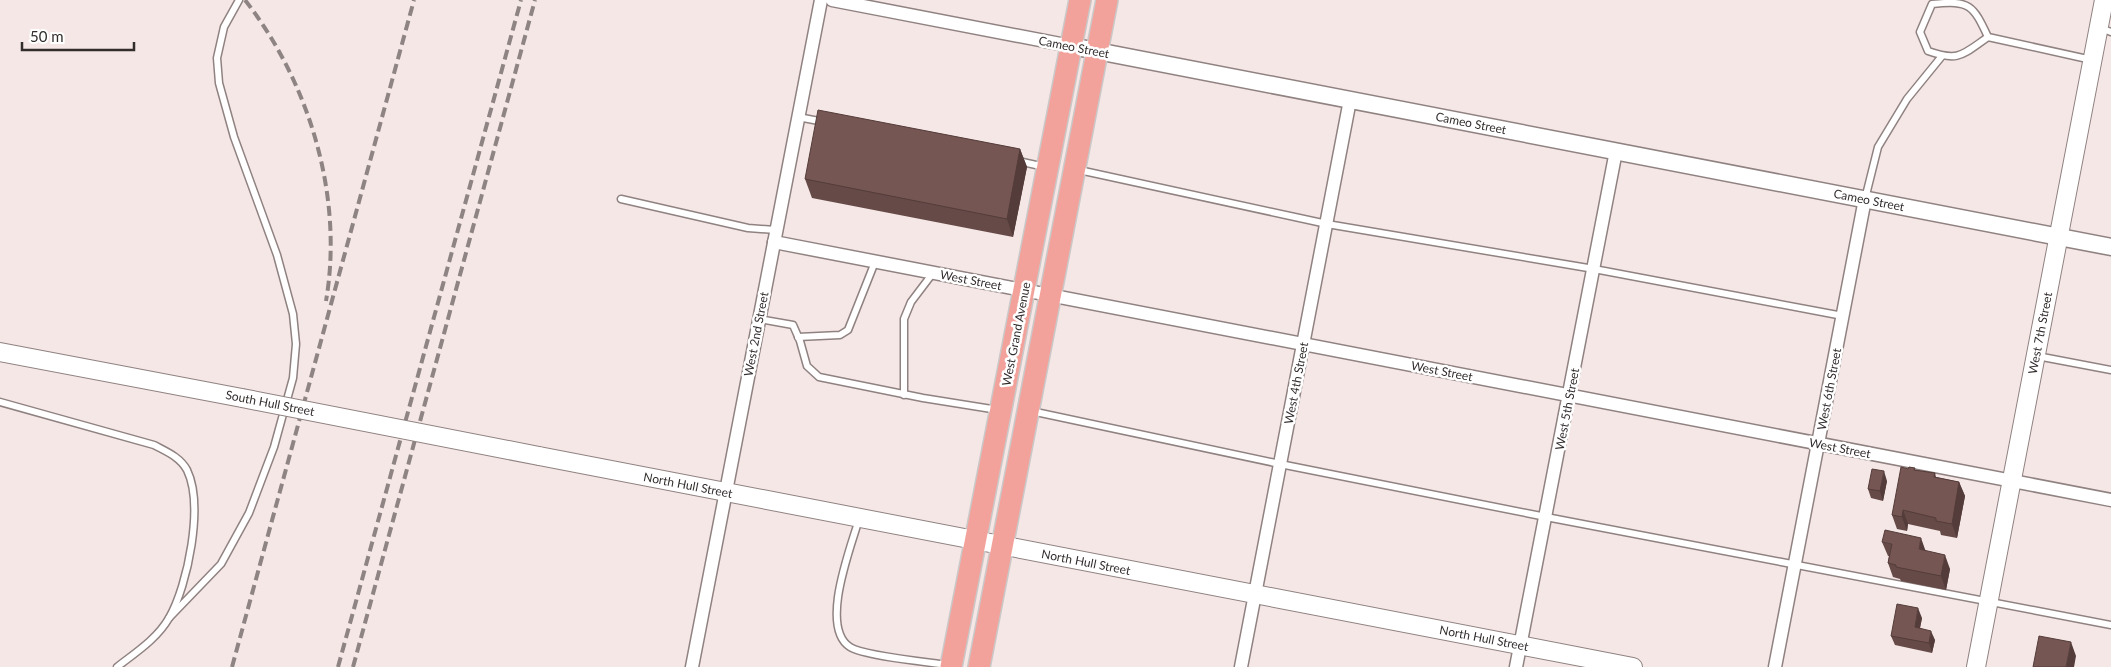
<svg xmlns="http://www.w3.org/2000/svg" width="2111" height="667" font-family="Lato,sans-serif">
<rect width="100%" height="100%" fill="#f5e7e5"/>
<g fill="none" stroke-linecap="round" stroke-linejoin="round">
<defs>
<g id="service">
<polyline points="2100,28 2111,32"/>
<path d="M1988 37C1962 55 1959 62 1928 51L1920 32 1932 4C1970 0 1973 5 1988 37L2092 60"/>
<polyline points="798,117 824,122"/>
<polyline points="1018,161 1045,167"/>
<polyline points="1079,170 1327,224 1594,269 1843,316"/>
<polyline points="621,199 748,228 776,230"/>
<polyline points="1865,199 1878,147 1907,99 1942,56"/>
<polyline points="759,319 793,325 800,341 807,366 819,377 923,398 998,410"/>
<polyline points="798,337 840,335 848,330 875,262"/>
<polyline points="2037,356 2111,370"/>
<polyline points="904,395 904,319 911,302 933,273"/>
<path d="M0 402 154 445C167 452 180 457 187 470 204 505 188 585 169 618 157 639 135 653 117 667"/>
<polyline points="1031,411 1280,464 1546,517 2111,625"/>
<path d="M859 519C851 547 819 627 850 647 864 656 928 662 948 665"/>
<polyline points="169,618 221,564 249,513 274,447 293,378 296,344 293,314 277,255 234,137 219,83 217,58 224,27 239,0"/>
</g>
<g id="minor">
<polyline points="832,0 1071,46"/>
<polyline points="774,242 2111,500"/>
<polyline points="692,667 821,0"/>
<polyline points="1241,667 1350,100"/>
<polyline points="1516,667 1616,151"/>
<polyline points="1775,667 1865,199"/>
</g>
<polyline id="tertiary" points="1071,46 2111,247"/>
<g id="secondary">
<polyline points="0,352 242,398"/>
<polyline points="539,456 1633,667"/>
<polyline points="1976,667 2104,0"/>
</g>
<g id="trunk">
<polyline points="951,667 1080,0"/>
<polyline points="979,667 1107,0"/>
</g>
</defs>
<use href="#service" stroke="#8f8281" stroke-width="9"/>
<use href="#minor" stroke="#8f8281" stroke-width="15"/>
<use href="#tertiary" stroke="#8f8281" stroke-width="19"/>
<use href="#secondary" stroke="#8f8281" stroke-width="20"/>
<use href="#trunk" stroke="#cac8c8" stroke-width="24"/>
<use href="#service" stroke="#fff" stroke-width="6"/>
<use href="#minor" stroke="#fff" stroke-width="12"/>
<use href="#tertiary" stroke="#fff" stroke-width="16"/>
<use href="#secondary" stroke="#fff" stroke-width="18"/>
<use href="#trunk" stroke="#f3a29b" stroke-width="21"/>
<g stroke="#8e8483" stroke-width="4" stroke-dasharray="10 5" stroke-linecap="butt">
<path d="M245 0C309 82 344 196 326 301"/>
<polyline points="232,667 414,0"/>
<polyline points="338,667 521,0"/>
<polyline points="353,667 535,0"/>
</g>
<defs>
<polyline id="secondary-bridge" points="242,398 539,456"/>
</defs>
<use href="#secondary-bridge" stroke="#8f8281" stroke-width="20" stroke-linecap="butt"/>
<use href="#secondary-bridge" stroke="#fff" stroke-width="18"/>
</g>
<g fill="#654a47">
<polygon points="1020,149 1027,167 1013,237 812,198 805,179"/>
<polygon points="1915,468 1915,470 1935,473 1936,477 1959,482 1965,496 1957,538 1941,535 1940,531 1908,524 1907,531 1897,529 1892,515 1908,469"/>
<polygon points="1887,481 1883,501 1871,498 1868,489"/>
<polygon points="1882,542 1926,551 1950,569 1946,590 1901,581 1900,579 1893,577 1888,563 1889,556 1888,556"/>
<polygon points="1922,618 1920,628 1935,640 1932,653 1895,645 1891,636"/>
</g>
<g fill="#533c3a">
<polygon points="1020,149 1027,167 1013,237 1007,219"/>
<polygon points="1884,471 1887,481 1883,501 1880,491"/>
<polygon points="1959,482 1965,496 1957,538 1952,524"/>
<polygon points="1903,510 1908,524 1907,531 1902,517"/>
<polygon points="1921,538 1926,552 1919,549"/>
<polygon points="1945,555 1950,569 1946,590 1941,576"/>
<polygon points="1918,608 1922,618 1918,637 1915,627"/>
<polygon points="1931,631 1935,640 1932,653 1929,643"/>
<polygon points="2071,642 2076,656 2074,667 2066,667"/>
</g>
<g fill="#765653" stroke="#533c3a">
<polygon points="818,110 1020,149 1007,219 805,179"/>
<polygon points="1901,467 1908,469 1909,467 1915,468 1914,470 1935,473 1934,477 1959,482 1952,524 1936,521 1936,518 1903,510 1902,517 1892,515"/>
<polygon points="1872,469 1884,471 1880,491 1868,489"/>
<polygon points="1885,530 1921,538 1919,549 1945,555 1941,576 1896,567 1896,565 1888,563 1892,544 1882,542"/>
<polygon points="1897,604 1918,608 1915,627 1931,631 1929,643 1891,636"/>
<polygon points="2039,636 2071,642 2066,667 2033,667"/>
</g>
<g text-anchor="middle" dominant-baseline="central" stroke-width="5" stroke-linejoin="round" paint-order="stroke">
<g font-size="12" fill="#322d2c" stroke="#fff">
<text transform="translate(1074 47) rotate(11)">Cameo Street</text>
<text transform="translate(1471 123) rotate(11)">Cameo Street</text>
<text transform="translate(1869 200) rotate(11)">Cameo Street</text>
<text transform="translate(971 280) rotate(11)">West Street</text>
<text transform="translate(2040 333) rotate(-79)">West 7th Street</text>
<text transform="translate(756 334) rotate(-79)">West 2nd Street</text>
<text transform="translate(1016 334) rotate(-79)">West Grand Avenue</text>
<text transform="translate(1442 371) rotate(11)">West Street</text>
<text transform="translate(1296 383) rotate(-79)">West 4th Street</text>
<text transform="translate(1829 389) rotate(-79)">West 6th Street</text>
<text transform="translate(270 403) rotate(11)">South Hull Street</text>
<text transform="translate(1567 409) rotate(-79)">West 5th Street</text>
<text transform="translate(1840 448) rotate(11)">West Street</text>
<text transform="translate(688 485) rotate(11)">North Hull Street</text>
<text transform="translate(1086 562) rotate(11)">North Hull Street</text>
<text transform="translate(1484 638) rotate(11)">North Hull Street</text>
</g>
</g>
<path d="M22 42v8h112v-8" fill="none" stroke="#322d2c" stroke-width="2.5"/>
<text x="30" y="42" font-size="15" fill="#322d2c" stroke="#ffffff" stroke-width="4" paint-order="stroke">50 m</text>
</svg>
